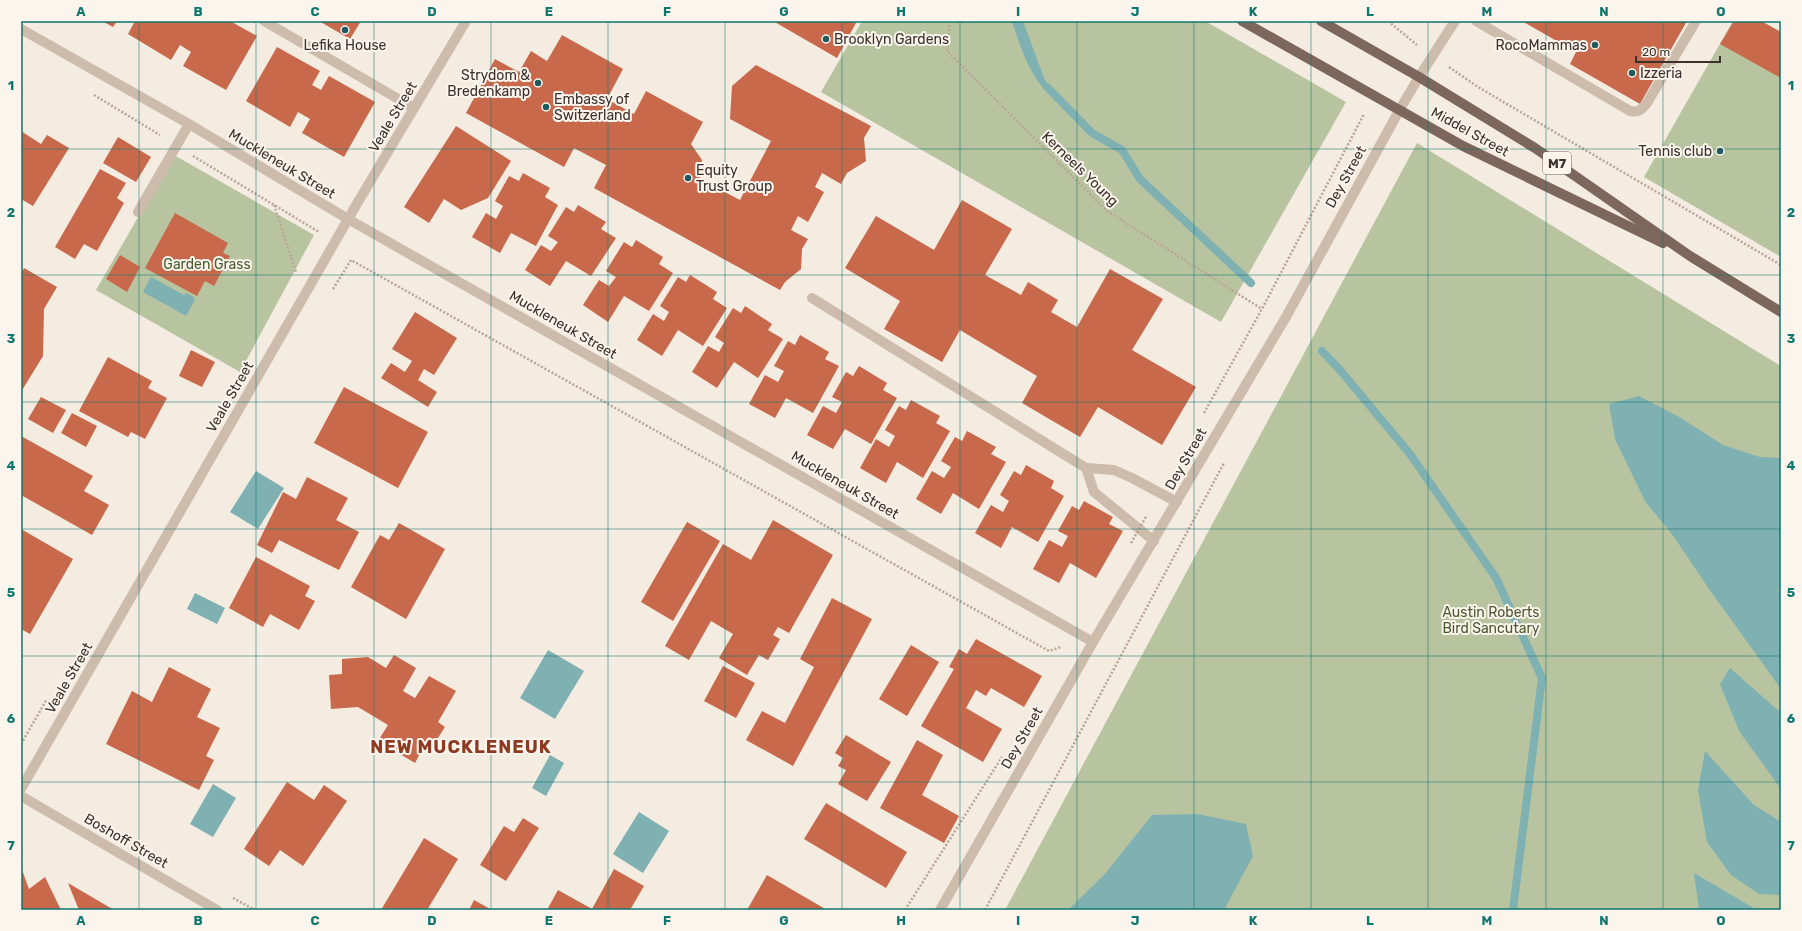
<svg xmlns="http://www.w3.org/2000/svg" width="1802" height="931" font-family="Rubik,sans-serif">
<rect width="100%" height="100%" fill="#f4ebe1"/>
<g fill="#b8c4a0">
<polygon points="862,21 1205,21 1346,102 1221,322 821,92"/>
<polygon points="1733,21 1761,21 1781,32 1781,257 1644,177"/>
<polygon points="1417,143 1781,366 1781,910 1005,910"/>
<polygon points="174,155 314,235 240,372 96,290"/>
</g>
<g fill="#7fb0b2">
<path d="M1012 21H1023L1044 78 1054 95 1051 96C1030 77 1020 47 1012 21Z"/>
<polygon points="151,277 184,295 186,293 194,297 193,299 195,300 186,316 143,292"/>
<polygon points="1639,396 1681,418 1723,445 1760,457 1781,458 1781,585 1778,590 1781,593 1781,689 1709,589 1674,537 1645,501 1615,439 1609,404"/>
<polygon points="256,471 284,488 258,529 230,512"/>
<polygon points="195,593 225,608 217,624 187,609"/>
<polygon points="548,650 584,671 555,719 520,698"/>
<polygon points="1730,668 1781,713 1781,789 1739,731 1720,684"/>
<polygon points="1705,751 1754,805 1781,822 1781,895 1759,894 1731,875 1707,842 1698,790"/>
<polygon points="550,755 564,763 546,796 532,788"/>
<polygon points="213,784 236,798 213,837 190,824"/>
<polygon points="639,812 669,831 643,873 613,854"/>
<polygon points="1197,814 1246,824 1253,856 1224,910 1068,910 1104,875 1152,815"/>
<polygon points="1694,873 1757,910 1699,910"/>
</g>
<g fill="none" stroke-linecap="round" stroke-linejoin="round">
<g stroke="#7fb0b2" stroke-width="8">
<polyline points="1047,87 1092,133 1122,150 1140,179 1251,283"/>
<polyline points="1322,351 1340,370 1410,454 1496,578 1542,678 1513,910"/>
</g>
</g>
<g fill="#c8694b">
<polygon points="102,21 117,21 113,27"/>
<polygon points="135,21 200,21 203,23 204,21 230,21 257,36 226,90 183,66 191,52 180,45 171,60 128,34"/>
<polygon points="319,21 361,21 350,39"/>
<polygon points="773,21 857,21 837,58"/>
<polygon points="1522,21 1687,21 1640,104 1570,64 1576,52"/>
<polygon points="1734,21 1761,21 1781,32 1781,78 1720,44"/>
<polygon points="562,35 623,69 607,99 634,114 646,91 703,122 691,144 702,160 700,179 740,200 771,141 730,119 732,86 756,65 871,126 864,138 866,161 847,173 841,184 822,173 815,187 824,192 808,222 798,216 791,230 808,239 802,249 801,269 785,282 780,290 594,188 606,165 574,148 564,167 466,113 495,59 519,72 531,51 547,61"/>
<polygon points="277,47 320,71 312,85 321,90 329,76 375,102 344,157 302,133 310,119 298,112 290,127 246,101"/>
<polygon points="456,126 511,161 488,198 461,210 444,199 429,223 404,207"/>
<polygon points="21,131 41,144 47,135 69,148 33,206 21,199"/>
<polygon points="118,137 151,157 136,182 103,163"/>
<polygon points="100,169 126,183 117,198 124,203 97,251 84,244 75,259 55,247"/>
<polygon points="523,173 550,188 545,197 558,205 536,246 511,233 500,253 472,237 486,213 496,219 503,206 495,201 509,176 519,181"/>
<polygon points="962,200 1012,229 985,275 1021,295 1028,282 1058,300 1051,312 1077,327 1110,269 1163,299 1132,350 1196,387 1162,445 1098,407 1080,437 1022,403 1037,376 960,330 942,362 884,329 900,301 845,268 876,216 934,250"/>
<polygon points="578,205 606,222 601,229 616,238 591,276 566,261 550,286 525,270 541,245 551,251 558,242 548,236 566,207 574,212"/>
<polygon points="175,213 228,243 223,253 230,256 214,286 205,281 197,296 145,268"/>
<polygon points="636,240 663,257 659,264 673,273 649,311 624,296 608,322 583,305 599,280 609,286 616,277 606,271 624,242 632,247"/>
<polygon points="120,255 140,267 127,292 106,279"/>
<polygon points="24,268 57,287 44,309 43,356 21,392 21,274"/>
<polygon points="690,275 717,292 713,299 727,308 703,346 678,330 662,356 637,340 653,314 664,321 669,312 660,306 678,277 686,282"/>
<polygon points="745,306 772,324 768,330 783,339 758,378 734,362 717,388 692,372 708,346 719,352 724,343 715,337 733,308 741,313"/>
<polygon points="415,312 457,338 434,375 424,369 418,380 437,392 428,407 381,378 391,363 405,372 412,361 392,349"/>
<polygon points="800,335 829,352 825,359 839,366 813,413 786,398 775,418 749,404 765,375 778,382 784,371 774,366 788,341 795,345"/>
<polygon points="191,350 215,362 202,387 179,376"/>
<polygon points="108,357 152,381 148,388 167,398 145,439 131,432 128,437 79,411"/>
<polygon points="859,366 887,383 883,390 897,398 871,444 845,429 833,449 807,435 823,406 836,413 842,402 832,397 846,372 853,376"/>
<polygon points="344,387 428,432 398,488 314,443"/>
<polygon points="41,397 66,410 53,433 28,419"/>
<polygon points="911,400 940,416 936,423 950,431 923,478 897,462 886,483 860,468 876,439 889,447 895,436 885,430 899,406 906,410"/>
<polygon points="72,413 97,426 86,447 61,433"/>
<polygon points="967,431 996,447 991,454 1006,462 979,509 953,493 941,514 916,499 932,471 944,478 951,467 941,461 955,437 962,441"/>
<polygon points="21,436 93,476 84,491 109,505 92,535 21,495"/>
<polygon points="1026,465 1054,481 1051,488 1064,496 1038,542 1012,527 1001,548 975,533 991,505 1003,512 1009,501 1000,495 1014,471 1021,475"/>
<polygon points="307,477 348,498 336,520 359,532 339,570 279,540 272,553 257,545 283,492 296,499"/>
<polygon points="1084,501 1113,517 1109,524 1123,531 1096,578 1070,563 1059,583 1033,569 1049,540 1062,547 1068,536 1058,531 1072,506 1079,510"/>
<polygon points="773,520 833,555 789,633 778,627 773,635 780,639 768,660 759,655 747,675 719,658 733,634 711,621 689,660 665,646 723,544 751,560"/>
<polygon points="687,522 720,541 673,621 641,602"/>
<polygon points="399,523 445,549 406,619 351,587 380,535 389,540"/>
<polygon points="21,529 73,559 30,634 21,629"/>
<polygon points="256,557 310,586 305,596 315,601 299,630 270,614 263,627 229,608"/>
<polygon points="832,598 872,619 793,766 746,740 762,711 785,723 814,667 800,659"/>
<polygon points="976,639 1042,676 1024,707 991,688 986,696 976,690 966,708 1002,729 983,762 921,726 954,669 949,667 959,649 967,654"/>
<polygon points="911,645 939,662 907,716 879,699"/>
<polygon points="394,655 416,668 403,691 415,698 429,676 456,691 438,722 445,727 436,741 429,737 415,763 378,741 388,725 358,707 331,709 329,675 342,674 342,659 368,657 386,668"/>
<polygon points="723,666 755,683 736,718 704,701"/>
<polygon points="169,667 211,689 197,717 220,728 206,756 214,760 199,790 106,744 132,691 152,702"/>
<polygon points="846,735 891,762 867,801 838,784 846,770 838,766 843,758 835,753"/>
<polygon points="917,740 943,755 922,795 959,816 944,843 880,808"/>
<polygon points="287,782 314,800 324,785 347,801 303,866 280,850 269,866 244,849"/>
<polygon points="826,803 907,852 886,888 804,839"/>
<polygon points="523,818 539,828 506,881 480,865 504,826 514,832"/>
<polygon points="424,838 458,859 427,910 381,910"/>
<polygon points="21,867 29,889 45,877 61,910 21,910"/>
<polygon points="614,869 644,886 630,910 547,910 558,890 592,909"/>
<polygon points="767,875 827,910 747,910"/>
<polygon points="68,883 114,910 79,910"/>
<polygon points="474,900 492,910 469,910"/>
</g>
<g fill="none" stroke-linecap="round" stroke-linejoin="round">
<g stroke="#b9a596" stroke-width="2.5" stroke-dasharray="2 2" stroke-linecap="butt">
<polyline points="950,21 947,51 1107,211 1262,309"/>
<polyline points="1388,21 1417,45"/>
<polyline points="1449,67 1478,87 1781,265"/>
<polyline points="94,95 160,135"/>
<polyline points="193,156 319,232"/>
<polyline points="274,205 296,272"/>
<polyline points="333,289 351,260 1049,651 1061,647"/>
<polyline points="1204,413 1262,309 1364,114"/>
<polyline points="21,744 47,699"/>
<polyline points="233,898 255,910"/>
<polyline points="905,910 1002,757"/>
<polyline points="985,910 1224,463"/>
</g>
<g stroke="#cdbbac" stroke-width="10">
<polyline points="264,21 414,108"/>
<path d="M1476 21 1630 111C1639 113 1642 109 1647 103L1696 21"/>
<polyline points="138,212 189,124"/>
<polyline points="812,298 1086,468 1114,470 1132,478 1177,502"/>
<polyline points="1086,468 1094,492 1154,541"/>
</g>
<g stroke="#cdbbac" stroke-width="10">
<polyline points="21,29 189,124 348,219 1093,642"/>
<polyline points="21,789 355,207 466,21"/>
<polyline points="21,796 217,910"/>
<polyline points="940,910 1093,642 1286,317 1400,109 1419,77 1455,21"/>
</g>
<g stroke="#7d675c" stroke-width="10">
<polyline points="1242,21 1463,146 1663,243"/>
<polyline points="1321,21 1419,77 1535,148 1690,256 1781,312"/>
</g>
<polyline stroke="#b9a596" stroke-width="2.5" stroke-dasharray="2 2" stroke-linecap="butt" points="1131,543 1147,515"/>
</g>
<path fill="none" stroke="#0f766e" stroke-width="1" stroke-opacity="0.55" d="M139 21V910M256 21V910M374 21V910M491 21V910M608 21V910M725 21V910M842 21V910M960 21V910M1077 21V910M1194 21V910M1311 21V910M1428 21V910M1546 21V910M1663 21V910M21 149H1781M21 275H1781M21 402H1781M21 529H1781M21 656H1781M21 782H1781"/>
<g fill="#1f5a5e" stroke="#fbf5ee" stroke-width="1.5">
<circle cx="345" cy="30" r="4"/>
<circle cx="826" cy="39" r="4"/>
<circle cx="1595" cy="45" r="4"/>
<circle cx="1632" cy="73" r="4"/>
<circle cx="538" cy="83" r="4"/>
<circle cx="546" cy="107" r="4"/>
<circle cx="1720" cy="151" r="4"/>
<circle cx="688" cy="178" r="4"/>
</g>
<g text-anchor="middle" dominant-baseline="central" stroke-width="4" stroke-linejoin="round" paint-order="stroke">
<rect fill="#fbf5ee" stroke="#756b66" stroke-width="1" x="1543" y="152" width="28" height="22" rx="3"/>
<g font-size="13" font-weight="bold" fill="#3b302b">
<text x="1557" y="163">M7</text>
</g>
<g font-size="14" fill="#3b302b" stroke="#fbf5ee" text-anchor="start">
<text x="834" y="39">Brooklyn Gardens</text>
<text x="345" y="45" text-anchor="middle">Lefika House</text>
<text x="1587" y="45" text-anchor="end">RocoMammas</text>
<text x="1640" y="73">Izzeria</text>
<text x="530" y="75" text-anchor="end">Strydom &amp;<tspan x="530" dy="16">Bredenkamp</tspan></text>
<text x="554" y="99">Embassy of<tspan x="554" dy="16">Switzerland</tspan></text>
<text x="1712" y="151" text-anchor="end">Tennis club</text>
<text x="696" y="170">Equity<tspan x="696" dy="16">Trust Group</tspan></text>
</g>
<g font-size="14" fill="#3b302b" stroke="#fbf5ee">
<text transform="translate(393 117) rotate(-59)">Veale Street</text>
<text transform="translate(1470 132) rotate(29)">Middel Street</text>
<text transform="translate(282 164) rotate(31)">Muckleneuk Street</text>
<text transform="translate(1080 169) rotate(44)">Kerneels Young</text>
<text transform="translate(1346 177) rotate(-61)">Dey Street</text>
<text transform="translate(563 325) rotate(30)">Muckleneuk Street</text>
<text transform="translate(230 397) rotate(-60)">Veale Street</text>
<text transform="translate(1186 459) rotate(-60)">Dey Street</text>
<text transform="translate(845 485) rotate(30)">Muckleneuk Street</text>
<text transform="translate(69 678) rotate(-60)">Veale Street</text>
<text transform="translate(1022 738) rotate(-60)">Dey Street</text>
<text transform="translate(126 841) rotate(30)">Boshoff Street</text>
</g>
<g font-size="14" fill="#4a5a2e" stroke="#fbf5ee">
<text x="207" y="264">Garden Grass</text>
<text x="1491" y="612">Austin Roberts<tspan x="1491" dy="16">Bird Sancutary</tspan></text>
</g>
<g font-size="18" font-weight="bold" letter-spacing="1" fill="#8c3b22" stroke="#fbf5ee">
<text x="461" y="747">NEW MUCKLENEUK</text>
</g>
</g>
<rect width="1802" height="931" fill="none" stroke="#fbf5ee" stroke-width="44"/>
<path d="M1636 56v6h84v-6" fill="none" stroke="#3b302b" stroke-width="2"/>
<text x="1642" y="56" font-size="12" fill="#3b302b" stroke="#fbf5ee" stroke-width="3" paint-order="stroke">20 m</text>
<rect x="22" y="22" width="1758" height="887" fill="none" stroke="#0f766e" stroke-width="1.5"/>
<g font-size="13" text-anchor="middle" font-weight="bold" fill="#0f766e">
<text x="81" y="16">A</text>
<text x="198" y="16">B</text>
<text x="315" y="16">C</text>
<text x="432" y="16">D</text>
<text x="549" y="16">E</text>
<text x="667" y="16">F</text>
<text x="784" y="16">G</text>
<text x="901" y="16">H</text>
<text x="1018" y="16">I</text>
<text x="1135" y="16">J</text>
<text x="1253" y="16">K</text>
<text x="1370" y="16">L</text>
<text x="1487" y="16">M</text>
<text x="1604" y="16">N</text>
<text x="1721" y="16">O</text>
<text x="11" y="90">1</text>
<text x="1791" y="90">1</text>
<text x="11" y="217">2</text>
<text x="1791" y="217">2</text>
<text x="11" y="343">3</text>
<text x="1791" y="343">3</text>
<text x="11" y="470">4</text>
<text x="1791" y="470">4</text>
<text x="11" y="597">5</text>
<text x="1791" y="597">5</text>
<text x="11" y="723">6</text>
<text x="1791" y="723">6</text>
<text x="11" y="850">7</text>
<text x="1791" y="850">7</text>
<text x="81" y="925">A</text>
<text x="198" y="925">B</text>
<text x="315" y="925">C</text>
<text x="432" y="925">D</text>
<text x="549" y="925">E</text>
<text x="667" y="925">F</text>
<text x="784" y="925">G</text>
<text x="901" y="925">H</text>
<text x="1018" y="925">I</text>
<text x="1135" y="925">J</text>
<text x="1253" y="925">K</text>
<text x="1370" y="925">L</text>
<text x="1487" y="925">M</text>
<text x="1604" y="925">N</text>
<text x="1721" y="925">O</text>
</g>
</svg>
